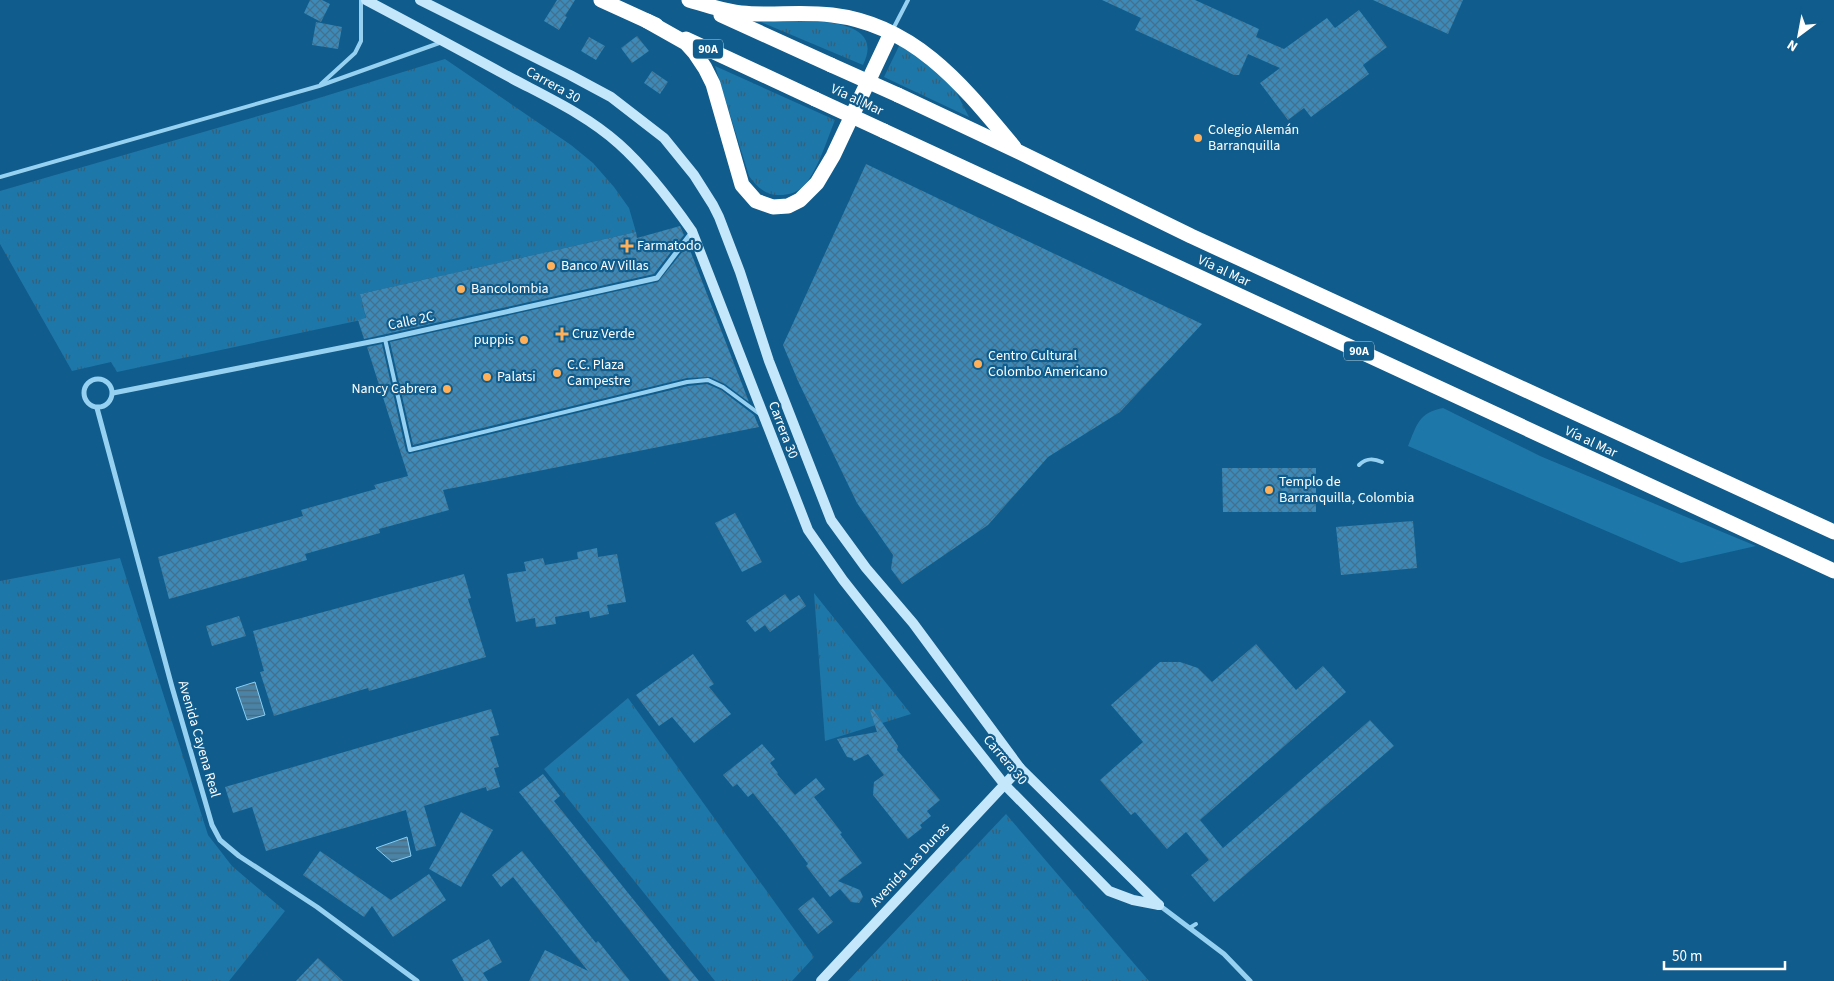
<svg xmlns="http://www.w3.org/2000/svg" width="1834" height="981" font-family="'Source Sans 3',sans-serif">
<defs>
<pattern id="grass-tufts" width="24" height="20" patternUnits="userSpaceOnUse" patternTransform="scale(1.25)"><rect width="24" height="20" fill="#1e77a9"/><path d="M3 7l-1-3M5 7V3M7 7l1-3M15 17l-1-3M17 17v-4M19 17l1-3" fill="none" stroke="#375f76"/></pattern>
<pattern id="water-rules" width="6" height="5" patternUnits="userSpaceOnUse" patternTransform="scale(1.25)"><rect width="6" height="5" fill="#4a83a5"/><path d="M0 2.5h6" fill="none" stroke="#4b6a7d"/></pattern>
<pattern id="building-cross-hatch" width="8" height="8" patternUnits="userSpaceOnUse" patternTransform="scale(1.25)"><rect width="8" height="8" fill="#3d8ab8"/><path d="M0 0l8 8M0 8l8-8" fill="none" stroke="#43718d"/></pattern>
</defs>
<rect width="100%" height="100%" fill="#105c8c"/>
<g fill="url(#grass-tufts)">
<path d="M761 22C790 22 890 11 863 65Z"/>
<polygon points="900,44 919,55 953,86 969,117 884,77"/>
<polygon points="445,59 571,145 593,163 614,187 629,208 636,232 360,294 366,319 117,372 111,362 72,371 0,244 0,191 293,106"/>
<path d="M715 66 835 120C828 137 816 176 802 187 796 193 788 195 780 195 766 196 756 186 749 176Z"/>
<polygon points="120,558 208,835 232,866 285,911 229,981 0,981 0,581"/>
<polygon points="814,593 911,714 825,741"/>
<polygon points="628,698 814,957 792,981 715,981 544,769"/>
<polygon points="1006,814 1149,981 848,981"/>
</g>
<path fill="#1e77a9" d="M1443 408 1540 456 1756 546 1681 563 1408 446C1417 425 1418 413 1443 408Z"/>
<g fill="url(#water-rules)" stroke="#88cff6">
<polygon points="255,682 265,715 247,720 236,688"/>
<polygon points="407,837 411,856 392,862 376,848"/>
</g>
<g fill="url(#building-cross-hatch)">
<polygon points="310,0 322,0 330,4 321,22 304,13"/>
<polygon points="557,0 575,0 565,16 567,17 559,30 544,21"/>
<polygon points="1102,0 1195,0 1259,29 1256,37 1284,49 1327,18 1335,28 1359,10 1387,47 1363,65 1369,74 1311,117 1304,108 1288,120 1260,83 1280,68 1248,54 1239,75 1234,75 1135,30 1141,18"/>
<polygon points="1373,0 1463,0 1448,34"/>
<polygon points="316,22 342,27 338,49 312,45"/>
<polygon points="637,36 649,51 632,63 621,48"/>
<polygon points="589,37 605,46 596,60 581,51"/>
<polygon points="652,71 668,82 660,94 644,83"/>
<polygon points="866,164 1202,324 1120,412 1048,457 988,525 902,584 891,569 893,555 857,503 798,381 783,345"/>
<polygon points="680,226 684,235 654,274 364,339 358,320 366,318 360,294 636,232 637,238"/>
<polygon points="688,245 749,402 725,384 710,377 687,378 413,445 390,342 658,282"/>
<polygon points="382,344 406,451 409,454 688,386 707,384 721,390 754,415 759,427 443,490 449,510 379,529 380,533 305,554 307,560 169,599 158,557 303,516 301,510 376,489 374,485 408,476 367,347"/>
<polygon points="1222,468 1316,468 1316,512 1223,512"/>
<polygon points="735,513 762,562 742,572 715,523"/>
<polygon points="1413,521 1417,568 1341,575 1336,527"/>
<polygon points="597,548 598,557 617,554 626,602 607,605 609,614 590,618 589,611 555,617 556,624 536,627 535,618 516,622 507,574 526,571 524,562 543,558 545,565 562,562 578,559 577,552"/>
<polygon points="464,574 471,598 468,599 486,657 369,691 368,688 274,716 260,672 264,671 253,631"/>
<polygon points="785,594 790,601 799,595 806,606 770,632 765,625 755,632 746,621"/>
<polygon points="239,616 246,636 212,646 206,626"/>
<polygon points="1256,644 1296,690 1323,666 1346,692 1200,820 1223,848 1370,720 1394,746 1214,902 1191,875 1209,860 1186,832 1167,849 1135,812 1131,815 1100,780 1143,742 1111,705 1160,662 1180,662 1198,668 1212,682"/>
<polygon points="693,654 714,684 709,687 731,714 694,743 672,717 659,726 636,695"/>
<polygon points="491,709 499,735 490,737 499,767 494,768 500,787 487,791 486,787 424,806 436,846 416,851 406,810 266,851 252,807 233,813 225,787"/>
<polygon points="873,709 898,746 897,750 940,800 927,811 931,816 920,825 922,828 908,839 873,795 874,782 884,775 868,754 854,761 852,758 847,757 837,739 877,732 870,710"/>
<polygon points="762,744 775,759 770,763 778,773 777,774 795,795 816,778 825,789 814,797 842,833 840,834 862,863 838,881 860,890 863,897 859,903 851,902 840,889 830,897 806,866 808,864 786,834 753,793 748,797 737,784 733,787 723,775"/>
<polygon points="543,774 560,796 554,801 699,981 670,981 519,792"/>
<polygon points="461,812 493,830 461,887 429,869"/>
<polygon points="320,851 391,900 429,874 446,900 393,937 372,906 364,917 303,875"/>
<polygon points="522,851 596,943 598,941 630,981 529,981 545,950 588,971 513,877 501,887 492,875"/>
<polygon points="813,897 833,922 818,934 798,909"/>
<polygon points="489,939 502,962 483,973 488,981 464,981 452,960"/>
<polygon points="318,958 343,981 296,981"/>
</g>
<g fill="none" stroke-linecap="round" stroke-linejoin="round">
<g stroke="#97d1f2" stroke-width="4">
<polyline points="892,31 908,0"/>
<polyline points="321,84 355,53 361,41 361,0"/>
<polyline points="0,177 319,86 442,42"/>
<polyline points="385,339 410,450 687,382 708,380 723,387 761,415"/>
<path d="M1359 465C1366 458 1373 458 1382 462"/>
<polyline points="1191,927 1196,924"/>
</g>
<g stroke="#97d1f2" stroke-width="5">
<circle cx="98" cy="393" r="14"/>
<polyline points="113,393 385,339 657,278 692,232"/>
<polyline points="97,408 172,687 212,825 220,840 239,856 317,907 417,981"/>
<polyline points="1159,905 1224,954 1250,981"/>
</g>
<g stroke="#c5e7fc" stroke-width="10">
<path d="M366 0C415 26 464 52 513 79 549 98 588 116 619 144 647 169 671 201 692 231L808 530 843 580 1004 784 1109 891 1133 900 1159 905"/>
<polyline points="420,0 570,75 611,97 664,138 694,175 713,205 719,217 740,272 769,361 831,520 866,568 913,623 1020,768 1159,905"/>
<polyline points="821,981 1020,768"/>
</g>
<g stroke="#fff" stroke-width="15">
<polyline points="601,0 656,25"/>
<path d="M689 0C706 5 723 11 741 13 771 16 801 11 832 15 916 25 964 87 1014 147"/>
<polyline points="721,15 831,65"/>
<polyline points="647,21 686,43 695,53 705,68 713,84 742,185 756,201 773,207 788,206 800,200 817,183 833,156 891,33"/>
<polyline points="686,39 815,99"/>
<polyline points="898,95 1017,151 1191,236 1834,532"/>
<polyline points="884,131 1834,571"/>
</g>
<g stroke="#fff" stroke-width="15">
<polyline points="831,65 898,95"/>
<polyline points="815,99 884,131"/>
</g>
</g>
<g fill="#ffb058" stroke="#105c8c" stroke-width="2">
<circle cx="1198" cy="138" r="5"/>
<path d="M624.5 238.5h5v5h5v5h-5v5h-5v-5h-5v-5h5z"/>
<circle cx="551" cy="266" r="5"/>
<circle cx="461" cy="289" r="5"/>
<path d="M559.5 326.5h5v5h5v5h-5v5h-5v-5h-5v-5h5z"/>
<circle cx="524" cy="340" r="5"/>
<circle cx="978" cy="364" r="5"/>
<circle cx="557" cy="373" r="5"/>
<circle cx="487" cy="377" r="5"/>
<circle cx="447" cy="389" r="5"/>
<circle cx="1269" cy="490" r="5"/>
</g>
<g text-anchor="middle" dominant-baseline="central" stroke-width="4.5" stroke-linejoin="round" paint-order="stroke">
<g fill="#105c8c" stroke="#b7cedc" stroke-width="1">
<rect x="693" y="39.5" width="30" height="19" rx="4"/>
<rect x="1344" y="341.5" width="30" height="19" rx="4"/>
</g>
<g font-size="12" font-weight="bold" fill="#fff">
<text x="708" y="49">90A</text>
<text x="1359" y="351">90A</text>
</g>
<g font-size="14" fill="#fff" stroke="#105c8c">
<text transform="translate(553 85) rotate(29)">Carrera 30</text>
<text transform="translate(857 100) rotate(25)">Vía al Mar</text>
<text transform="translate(1224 271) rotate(25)">Vía al Mar</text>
<text transform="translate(411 321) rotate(-12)">Calle 2C</text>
<text transform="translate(783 430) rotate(69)">Carrera 30</text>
<text transform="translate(1591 442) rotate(25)">Vía al Mar</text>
<text transform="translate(199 739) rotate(74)">Avenida Cayena Real</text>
<text transform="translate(1005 760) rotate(50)">Carrera 30</text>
<text transform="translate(910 865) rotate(-47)">Avenida Las Dunas</text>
</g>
<g font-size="14" fill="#fff" stroke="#105c8c" text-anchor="start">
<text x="1208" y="130">Colegio Alemán<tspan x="1208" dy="16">Barranquilla</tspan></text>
<text x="637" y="246">Farmatodo</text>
<text x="561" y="266">Banco AV Villas</text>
<text x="471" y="289">Bancolombia</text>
<text x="572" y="334">Cruz Verde</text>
<text x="514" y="340" text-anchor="end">puppis</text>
<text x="988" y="356">Centro Cultural<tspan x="988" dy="16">Colombo Americano</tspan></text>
<text x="567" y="365">C.C. Plaza<tspan x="567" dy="16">Campestre</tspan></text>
<text x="497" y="377">Palatsi</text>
<text x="437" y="389" text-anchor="end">Nancy Cabrera</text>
<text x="1279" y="482">Templo de<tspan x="1279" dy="16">Barranquilla, Colombia</tspan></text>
</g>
</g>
<g transform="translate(1799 35) rotate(212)" stroke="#105c8c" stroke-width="4" paint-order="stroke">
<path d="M0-4L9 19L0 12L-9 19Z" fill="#ffffff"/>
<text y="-8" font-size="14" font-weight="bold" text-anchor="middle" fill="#ffffff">N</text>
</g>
<path d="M1664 961v8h121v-8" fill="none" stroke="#ffffff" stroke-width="2.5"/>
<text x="1672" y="961" font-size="15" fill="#ffffff" stroke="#105c8c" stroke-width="4" paint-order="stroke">50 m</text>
</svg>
